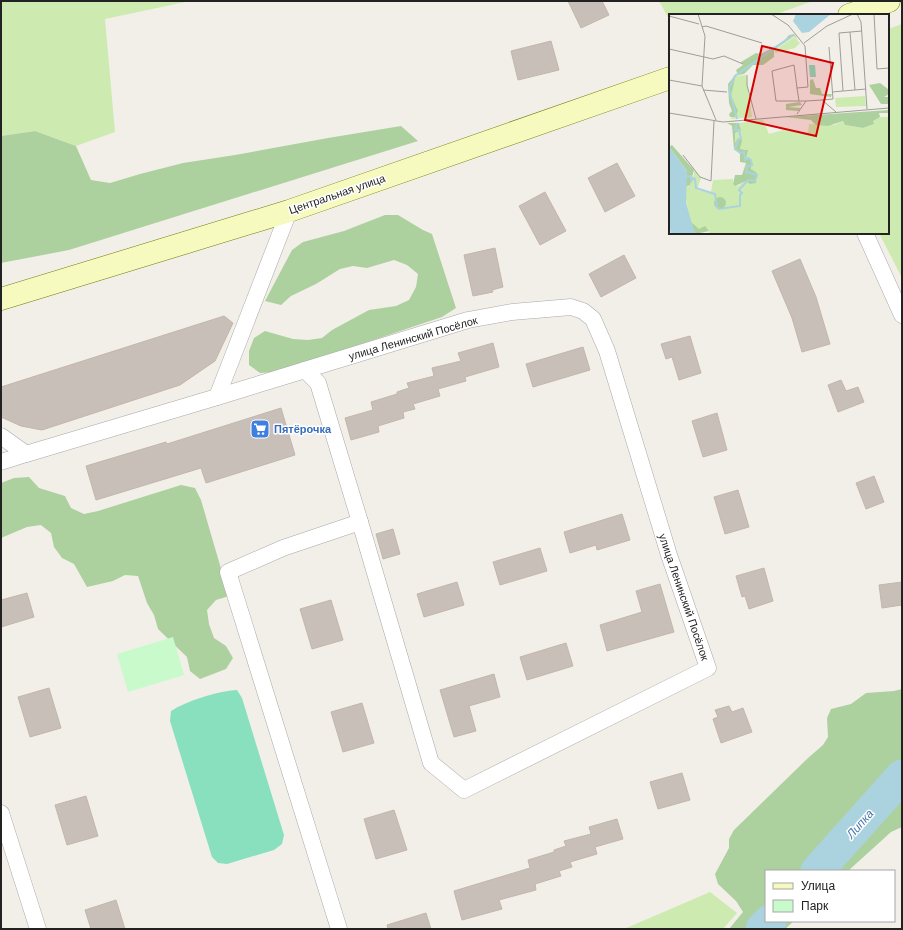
<svg xmlns="http://www.w3.org/2000/svg" width="903" height="930" font-family="'DM Sans',sans-serif">
<rect width="100%" height="100%" fill="#f2efe9"/>
<g fill="#cdebb0">
<polygon points="1,1 190,1 105,19 115,132 76,146 35,131 1,136"/>
<polygon points="659,1 813,1 774,15 670,15 670,21"/>
<polygon points="902,24 902,278 879,233 888,233 888,29"/>
<polygon points="710,892 737,913 723,929 624,929"/>
</g>
<g fill="#add19e">
<polygon points="401,126 418,141 69,250 1,263 1,136 35,131 76,146 91,180 110,183 140,174 183,163 235,155 328,138"/>
<polygon points="385,215 398,215 423,230 432,234 456,308 442,317 287,369 274,372 260,373 249,365 249,351 254,338 265,331 293,339 308,340 322,338 332,330 369,310 396,306 409,300 416,287 418,274 407,265 394,260 367,268 353,266 340,269 316,284 291,296 281,305 265,301 292,250 303,242 344,231"/>
<polygon points="29,477 39,488 65,496 71,508 84,514 98,511 181,485 195,488 201,500 229,596 216,600 207,610 209,624 214,638 226,646 233,658 226,669 200,679 190,671 187,657 158,629 154,615 147,603 138,576 125,575 113,581 87,587 74,564 62,558 54,547 51,533 41,525 27,527 1,538 1,483 14,478"/>
<polygon points="902,689 902,827 891,832 848,871 766,871 766,921 794,921 785,929 729,929 743,912 736,901 718,884 715,874 729,848 729,839 734,830 808,758 823,745 828,737 827,718 831,709 851,704 866,693 894,691"/>
</g>
<polygon fill="#c8facc" points="173,637 184,675 128,692 117,654"/>
<path fill="#88e0be" d="M237 690 242 698 284 835 282 844 274 850 227 864 218 863 212 857 170 721 171 711C186 701 218 691 237 690Z"/>
<g fill="none" stroke-linecap="round" stroke-linejoin="round">
<g stroke="#aad3df" stroke-width="33">
<polyline points="817,871 902,776"/>
<polyline points="762,929 770,921"/>
</g>
</g>
<g fill="#c7bfb8" stroke="#c4b6ab">
<polygon points="568,1 602,1 609,15 581,28"/>
<polygon points="551,41 559,70 518,80 511,51"/>
<polygon points="617,163 635,196 605,212 588,178"/>
<polygon points="545,192 566,231 540,245 519,206"/>
<polygon points="495,248 503,287 492,290 493,292 473,296 464,255"/>
<polygon points="624,255 636,278 601,297 589,274"/>
<polygon points="800,259 816,297 830,344 802,352 792,318 772,271"/>
<polygon points="224,316 233,323 215,361 180,385 42,430 21,426 1,417 1,387"/>
<polygon points="690,336 701,373 679,380 672,357 666,359 661,344"/>
<polygon points="493,343 499,367 465,377 466,381 438,389 440,396 413,404 415,409 403,412 404,418 378,426 379,432 351,440 345,418 373,410 371,402 397,394 397,392 409,388 407,383 434,376 432,368 461,361 458,353"/>
<polygon points="583,347 590,370 533,387 526,364"/>
<polygon points="841,380 846,391 858,387 864,402 838,412 828,385"/>
<polygon points="281,408 295,455 206,483 201,468 96,500 86,466 166,442 167,444"/>
<polygon points="717,413 727,450 703,457 692,421"/>
<polygon points="874,476 884,502 866,509 856,483"/>
<polygon points="738,490 749,527 725,534 714,497"/>
<polygon points="622,514 630,540 597,550 596,545 570,553 564,532"/>
<polygon points="393,529 400,554 383,559 376,534"/>
<polygon points="540,548 547,571 500,585 493,562"/>
<polygon points="764,568 773,601 749,609 745,596 742,597 736,576"/>
<polygon points="457,582 464,605 424,617 417,594"/>
<polygon points="902,582 902,605 882,608 879,585"/>
<polygon points="660,584 674,632 607,651 600,625 642,612 636,591"/>
<polygon points="27,593 34,617 1,627 1,600"/>
<polygon points="331,600 343,640 312,649 300,609"/>
<polygon points="566,643 573,666 527,680 520,657"/>
<polygon points="494,674 500,697 469,706 476,731 454,737 440,690"/>
<polygon points="49,688 61,728 30,737 18,697"/>
<polygon points="362,703 374,743 343,752 331,712"/>
<polygon points="729,706 732,712 743,708 752,732 721,743 713,719 718,717 715,710"/>
<polygon points="682,773 690,800 658,809 650,782"/>
<polygon points="86,796 98,836 67,845 55,805"/>
<polygon points="394,810 407,850 376,859 364,819"/>
<polygon points="617,819 623,839 595,847 597,854 570,862 572,867 559,871 561,876 535,884 536,890 499,900 502,909 462,920 454,891 530,868 528,860 554,852 554,850 566,846 564,841 591,834 589,827"/>
<polygon points="116,900 125,929 91,929 85,910"/>
<polygon points="426,913 431,929 388,929 387,925"/>
</g>
<g fill="none" stroke-linecap="round" stroke-linejoin="round">
<defs>
<g id="minor">
<polyline points="865,233 902,315"/>
<polyline points="305,370 468,320 512,312 571,307 583,311 593,319 607,351 669,555 708,668 464,790 431,763 360,522"/>
<polyline points="217,397 305,370 318,383 360,522 283,548 228,572 339,929"/>
<polyline points="1,436 26,454 217,397 289,211"/>
<polyline points="1,462 26,454"/>
<polyline points="1,813 38,929"/>
</g>
<g id="secondary">
<polyline points="849,15 889,1"/>
<polyline points="1,299 289,211 670,78"/>
</g>
</defs>
<use href="#minor" stroke="#a9a9a9" stroke-width="17"/>
<use href="#secondary" stroke="#707d05" stroke-width="23"/>
<use href="#minor" stroke="#fff" stroke-width="16"/>
<use href="#secondary" stroke="#f7fabf" stroke-width="22"/>
</g>
<defs>
<symbol id="supermarket-square" viewBox="-11 -11 22 22"><rect x="-9" y="-9" width="18" height="18" rx="4" fill="#3f7fe0" stroke="#fff"/><path d="M-6-5.5h2.5l.6 2H6L4.5 2H-2.5L-4.4-4H-6ZM-1.5 3.2a1.3 1.3 0 1 0 .1 0ZM3 3.2a1.3 1.3 0 1 0 .1 0Z" fill="#fff"/></symbol>
</defs>
<g fill-rule="evenodd">
<use href="#supermarket-square" x="249" y="418" width="22" height="22"/>
</g>
<g text-anchor="middle" dominant-baseline="central" stroke-width="3" stroke-linejoin="round" paint-order="stroke">
<g font-size="11" fill="#222" stroke="#fff">
<text transform="translate(337 194) rotate(-19)">Центральная улица</text>
<text transform="translate(413 338) rotate(-16)">улица Ленинский Посёлок</text>
<text transform="translate(684 597) rotate(71)">улица Ленинский Посёлок</text>
</g>
<g font-size="11" font-weight="bold" fill="#366cbe" stroke="#fff" text-anchor="start">
<text x="274" y="429">Пятёрочка</text>
</g>
<g font-size="12" font-style="italic" fill="#4a7aab" stroke="#fff">
<text transform="translate(860 824) rotate(-48)">Липка</text>
</g>
</g>
<g transform="translate(669 14)">
<rect width="220" height="220" fill="#f2efe9"/>
<path d="M125 23 131 29 126 34 107 39 105 37ZM77 61 83 103 62 105 68 95 63 86 62 73 67 62ZM196 82 197 92 167 93 166 84ZM211 103H220V220H40V217L26 220 18 197 16 173 20 172 25 161V156L32 164 28 176 42 178 44 166 64 165V170L69 172 87 158H84L77 144V135H71L72 125 70 124 66 130V119L72 116 70 109 94 106 100 120 114 116 139 119 140 110 165 111 174 107 176 111 194 114 205 110 203 107Z" fill="#cdebb0"/>
<path d="M125 20 129 26 125 22 105 36V43L94 51H84L75 60 69 61 67 56 74 51 72 48 87 39 92 40 114 28 120 21ZM67 60 62 82 69 97 66 103H61L60 100 63 97 60 89 59 70ZM144 65 147 74H151L153 80H163L162 83 141 80V66ZM211 69 219 75 220 80 215 83H220V90H212L200 71ZM131 88 133 91 119 93 132 94 129 97 117 96V90ZM220 96V99H210L211 103 204 107 205 110 194 114 176 111 174 107 159 112 147 111 142 106 117 103ZM58 109H70L72 116 66 119V129L69 124 73 126 71 135 79 136 77 144 82 146V155L88 159 87 169 81 170 77 167 66 172 64 170 66 161H73L77 149 71 148V140L65 135 63 112ZM3 131 25 156 21 171 16 173 18 157 0 133ZM45 189a6 6 0 1 1 12 0a6 6 0 1 1-12 0ZM22 208 30 215 36 212 40 217 26 220Z" fill="#add19e"/>
<path d="M140 51H146L147 63H141Z" fill="#88e0be"/>
<path d="M127 0H162L140 18 133 19 124 7ZM0 133 18 157 17 189 26 220H2L1 215Z" fill="#aad3df"/>
<path fill="none" stroke="#aad3df" stroke-width="2" d="M68 105 60 75 66 62 124 21M16 163 22 162V168L24 164 26 165 27 174 46 180 48 193 50 195 71 192V181L73 179 70 176 79 166 86 167 88 161 77 158 78 152 83 151 82 146 79 144 76 146 75 138 72 139 66 135 69 126 72 125 70 116H66L68 109"/>
<path fill="none" stroke="#9f9d99" stroke-width="1" d="M29 0 36 22 33 72 47 106M102 0 119 11 136 32 139 73 128 74 130 87H137M188 0 192 8 198 95M205 0 208 55 220 54M0 2 30 10M33 13 37 12 93 29M181 18 186 76M135 29 158 12 184 0M0 35 44 45 55 42 74 50M78 61V71L87 105M0 66 33 72M128 74 125 51 103 57 107 87H130M34 76 58 78M174 77 170 19 193 17M163 78 197 75M153 86 164 85 160 33M0 99 54 108 220 94M128 100 137 87 153 86 167 98M14 141 31 163 42 167 45 107"/>
<path fill="#d40000" fill-opacity="0.15" stroke="#d40000" stroke-width="2" d="M93 32 164 49 147 122 76 106Z"/>
<rect width="220" height="220" fill="none" stroke="#222" stroke-width="2"/>
</g>
<rect width="903" height="930" fill="none" stroke="#222222" stroke-width="4"/>
<rect x="765" y="870" width="130" height="52" fill="#ffffff" stroke="#a7a7a7"/>
<rect x="773" y="883" width="20" height="6" fill="#f7fabf" stroke="#a7a7a7"/>
<text x="801" y="890" font-size="12" fill="#222222">Улица</text>
<rect x="773" y="900" width="20" height="12" fill="#c8facc" stroke="#a7a7a7"/>
<text x="801" y="910" font-size="12" fill="#222222">Парк</text>
</svg>
